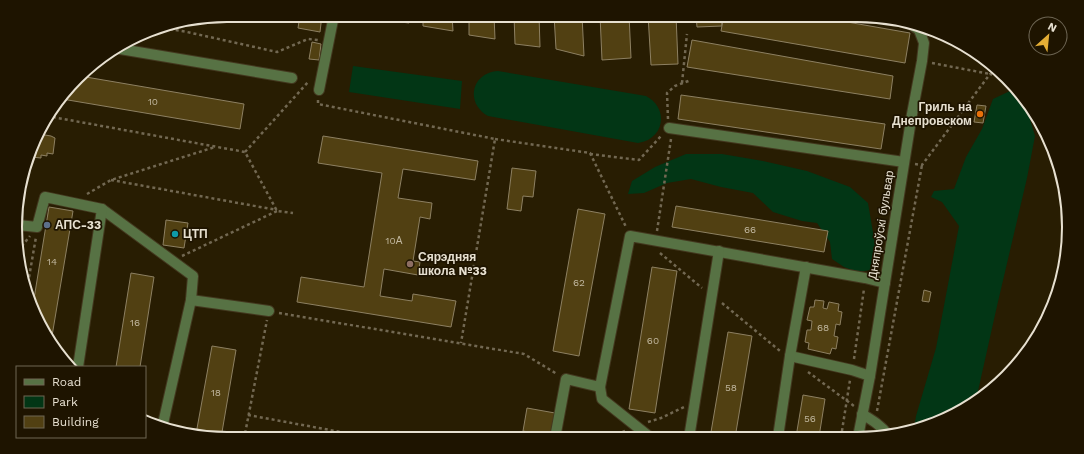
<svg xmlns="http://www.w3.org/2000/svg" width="1084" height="454" font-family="'Work Sans',sans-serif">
<rect width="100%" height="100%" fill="#281d02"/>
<g fill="#023615">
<polygon points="353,66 462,81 460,109 349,92"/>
<path d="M498 71 646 96C669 108 665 139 638 143L488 116C465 103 471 73 498 71Z"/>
<polygon points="1010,91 1020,98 1026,106 1035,136 1027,178 997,306 976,400 951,417 914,428 916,416 936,348 959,226 942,202 931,197 934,191 954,189 966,157 982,129 993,99"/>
<polygon points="686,154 722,154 763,161 807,171 850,187 868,203 876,250 872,270 857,272 844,267 832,259 830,242 817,223 802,221 773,212 753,193 721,187 691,179 667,183 644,193 628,194 632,181 655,167"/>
</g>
<g fill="#514012" stroke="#8d8062">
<polygon points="300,15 322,15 320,32 298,28"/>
<polygon points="385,15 409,15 409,23 385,20"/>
<polygon points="423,15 452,15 453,31 423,26"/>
<polygon points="469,15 494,15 495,39 469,35"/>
<polygon points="514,15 539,15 540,47 515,44"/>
<polygon points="554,15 582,15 584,56 556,49"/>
<polygon points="600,15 629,15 631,58 602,60"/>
<polygon points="648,15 676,15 678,64 651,65"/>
<polygon points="696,15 721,15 722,26 697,27"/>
<polygon points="724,15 807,15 910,33 905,63 721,31"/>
<polygon points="692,40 893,76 890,99 687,67"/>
<polygon points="312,42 321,44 319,60 309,59"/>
<polygon points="80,76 244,104 240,129 62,99"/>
<polygon points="681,95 885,124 881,149 678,119"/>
<polygon points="977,105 986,106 983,123 974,122"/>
<polygon points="39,134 51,136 55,138 53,154 47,153 47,156 41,155 41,158 31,157"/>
<polygon points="323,136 478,161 475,180 403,169 398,198 432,203 430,219 420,217 413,261 420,262 418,275 384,269 380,296 412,301 413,294 456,301 451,327 297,302 301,277 364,287 382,173 318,163"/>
<polygon points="512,168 536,171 533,197 523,196 521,211 507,209"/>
<polygon points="676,206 828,231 824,252 672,227"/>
<polygon points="49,207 73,211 51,342 44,333 33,305"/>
<polygon points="578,209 605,214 579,356 553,351"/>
<polygon points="166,220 188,223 184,248 163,245"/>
<polygon points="652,267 677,271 655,413 629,409"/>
<polygon points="131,273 154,277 140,367 116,367"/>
<polygon points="924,290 931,292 929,302 922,301"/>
<polygon points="815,300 824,301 823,308 827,309 829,302 839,304 838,311 842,312 840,325 836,324 834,336 838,337 836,349 832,348 830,354 808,349 809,343 805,342 807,330 811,330 812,321 807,320 810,307 814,307"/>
<polygon points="728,332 752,336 735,438 710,438"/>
<polygon points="212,346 236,350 221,438 196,434"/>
<polygon points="803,395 825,399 819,437 796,437"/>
<polygon points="527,408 555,413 551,436 523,431"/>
</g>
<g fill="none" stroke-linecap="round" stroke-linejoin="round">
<defs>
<g id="minor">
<polyline points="120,49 292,78"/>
<polyline points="319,90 334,15"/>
<polyline points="669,128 904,162"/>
<polyline points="18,225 37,227 45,197 102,209 193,276 191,300 162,428"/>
<polyline points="191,300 269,311"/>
<polyline points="790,356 852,370 870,376"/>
<polyline points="78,367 102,209"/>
<polyline points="600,387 630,236 865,278 885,283"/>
<path d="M862 414C872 420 882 426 889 436"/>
<polyline points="778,437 790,356 806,267"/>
<polyline points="858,437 870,376 912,114 922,61 924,43 919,30 909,23"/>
<polyline points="555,438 566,379 600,387 602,399 651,438"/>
<polyline points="689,438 719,251"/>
</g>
</defs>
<use href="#minor" stroke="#43381f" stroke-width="12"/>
<g stroke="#726852" stroke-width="2.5" stroke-dasharray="3 3" stroke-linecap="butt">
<polyline points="158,27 187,32 277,52 308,39 318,40"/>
<polyline points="932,63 990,74"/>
<polyline points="682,83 687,34"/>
<polyline points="318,100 318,104 495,139 461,343"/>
<polyline points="47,116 245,152 277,211 293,213"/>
<polyline points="668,119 667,93 675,86 691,80"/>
<polyline points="495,139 590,153 626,227"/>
<polyline points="245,152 309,81"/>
<polyline points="590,154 639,160 662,135"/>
<polyline points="915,164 922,165 990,74 1005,78"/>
<polyline points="111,180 277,210"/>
<polyline points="87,194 111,180 215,147"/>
<polyline points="657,231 671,139"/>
<polyline points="18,251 30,236"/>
<polyline points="660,253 702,288"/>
<polyline points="182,256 277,211"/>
<polyline points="27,289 36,237"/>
<polyline points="722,303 780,351"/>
<polyline points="279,313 524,354 557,374"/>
<polyline points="854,359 864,289"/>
<polyline points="808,372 854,406"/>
<polyline points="877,411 922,165"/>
<polyline points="248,415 379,439"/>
<polyline points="648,422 661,418 684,407"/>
<polyline points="841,437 850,380"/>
<polyline points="569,438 619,433 625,431"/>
<polyline points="244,439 267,320"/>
</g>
<use href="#minor" stroke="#577244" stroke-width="10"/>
<polyline stroke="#ada591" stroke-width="3" points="1055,301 1062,264"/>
</g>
<circle fill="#e8710a" stroke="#1e1400" stroke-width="1.5" cx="980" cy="114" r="4"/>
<circle fill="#5c6f8a" stroke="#1e1400" stroke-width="1.5" cx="47" cy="225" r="4"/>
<circle fill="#0f9aa8" stroke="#1e1400" stroke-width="1.5" cx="175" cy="234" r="4"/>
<circle fill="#8d6e63" stroke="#1e1400" stroke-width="1.5" cx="410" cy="264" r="4"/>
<g text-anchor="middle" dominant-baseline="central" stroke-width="3.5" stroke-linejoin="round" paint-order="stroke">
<g font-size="10" fill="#c2b8a0">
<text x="153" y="101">10</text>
<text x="750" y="229">66</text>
<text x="394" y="240">10А</text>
<text x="52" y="261">14</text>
<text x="579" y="282">62</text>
<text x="135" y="322">16</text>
<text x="823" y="327">68</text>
<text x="653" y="340">60</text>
<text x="731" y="387">58</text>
<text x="216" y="392">18</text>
<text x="810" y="418">56</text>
</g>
<g font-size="12" font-weight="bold" fill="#e7e0d0" stroke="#1e1400" text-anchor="start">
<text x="972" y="107" text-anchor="end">Гриль на<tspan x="972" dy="14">Днепровском</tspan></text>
<text x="55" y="225">АПС-33</text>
<text x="183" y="234">ЦТП</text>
<text x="418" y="257">Сярэдняя<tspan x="418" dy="14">школа №33</tspan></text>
</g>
<g font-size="12" fill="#e7e0d0" stroke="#1e1400">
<text transform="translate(881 225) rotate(-81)">Дняпроўскі бульвар</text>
</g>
</g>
<path d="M0 0H1084V454H0ZM227 22H857A205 205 0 0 1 1062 227V227A205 205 0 0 1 857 432H227A205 205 0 0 1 22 227V227A205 205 0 0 1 227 22Z" fill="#1e1400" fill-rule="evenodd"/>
<path fill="none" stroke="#e7e0d0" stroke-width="2" d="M227 22H857A205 205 0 0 1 1062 227V227A205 205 0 0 1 857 432H227A205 205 0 0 1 22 227V227A205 205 0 0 1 227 22Z"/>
<rect x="16" y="366" width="130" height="72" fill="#1e1400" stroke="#6e6653"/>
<rect x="24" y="379" width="20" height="6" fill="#577244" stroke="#6e6653"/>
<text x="52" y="386" font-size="12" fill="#e7e0d0">Road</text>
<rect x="24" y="396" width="20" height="12" fill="#023615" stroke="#6e6653"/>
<text x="52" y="406" font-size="12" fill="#e7e0d0">Park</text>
<rect x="24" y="416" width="20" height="12" fill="#514012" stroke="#6e6653"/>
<text x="52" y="426" font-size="12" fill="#e7e0d0">Building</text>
<g transform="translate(1048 36) rotate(27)"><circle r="19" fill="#1e1400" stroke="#6e6653"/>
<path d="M0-3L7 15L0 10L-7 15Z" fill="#e4ae35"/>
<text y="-6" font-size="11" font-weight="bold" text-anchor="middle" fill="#e7e0d0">N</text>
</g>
</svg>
